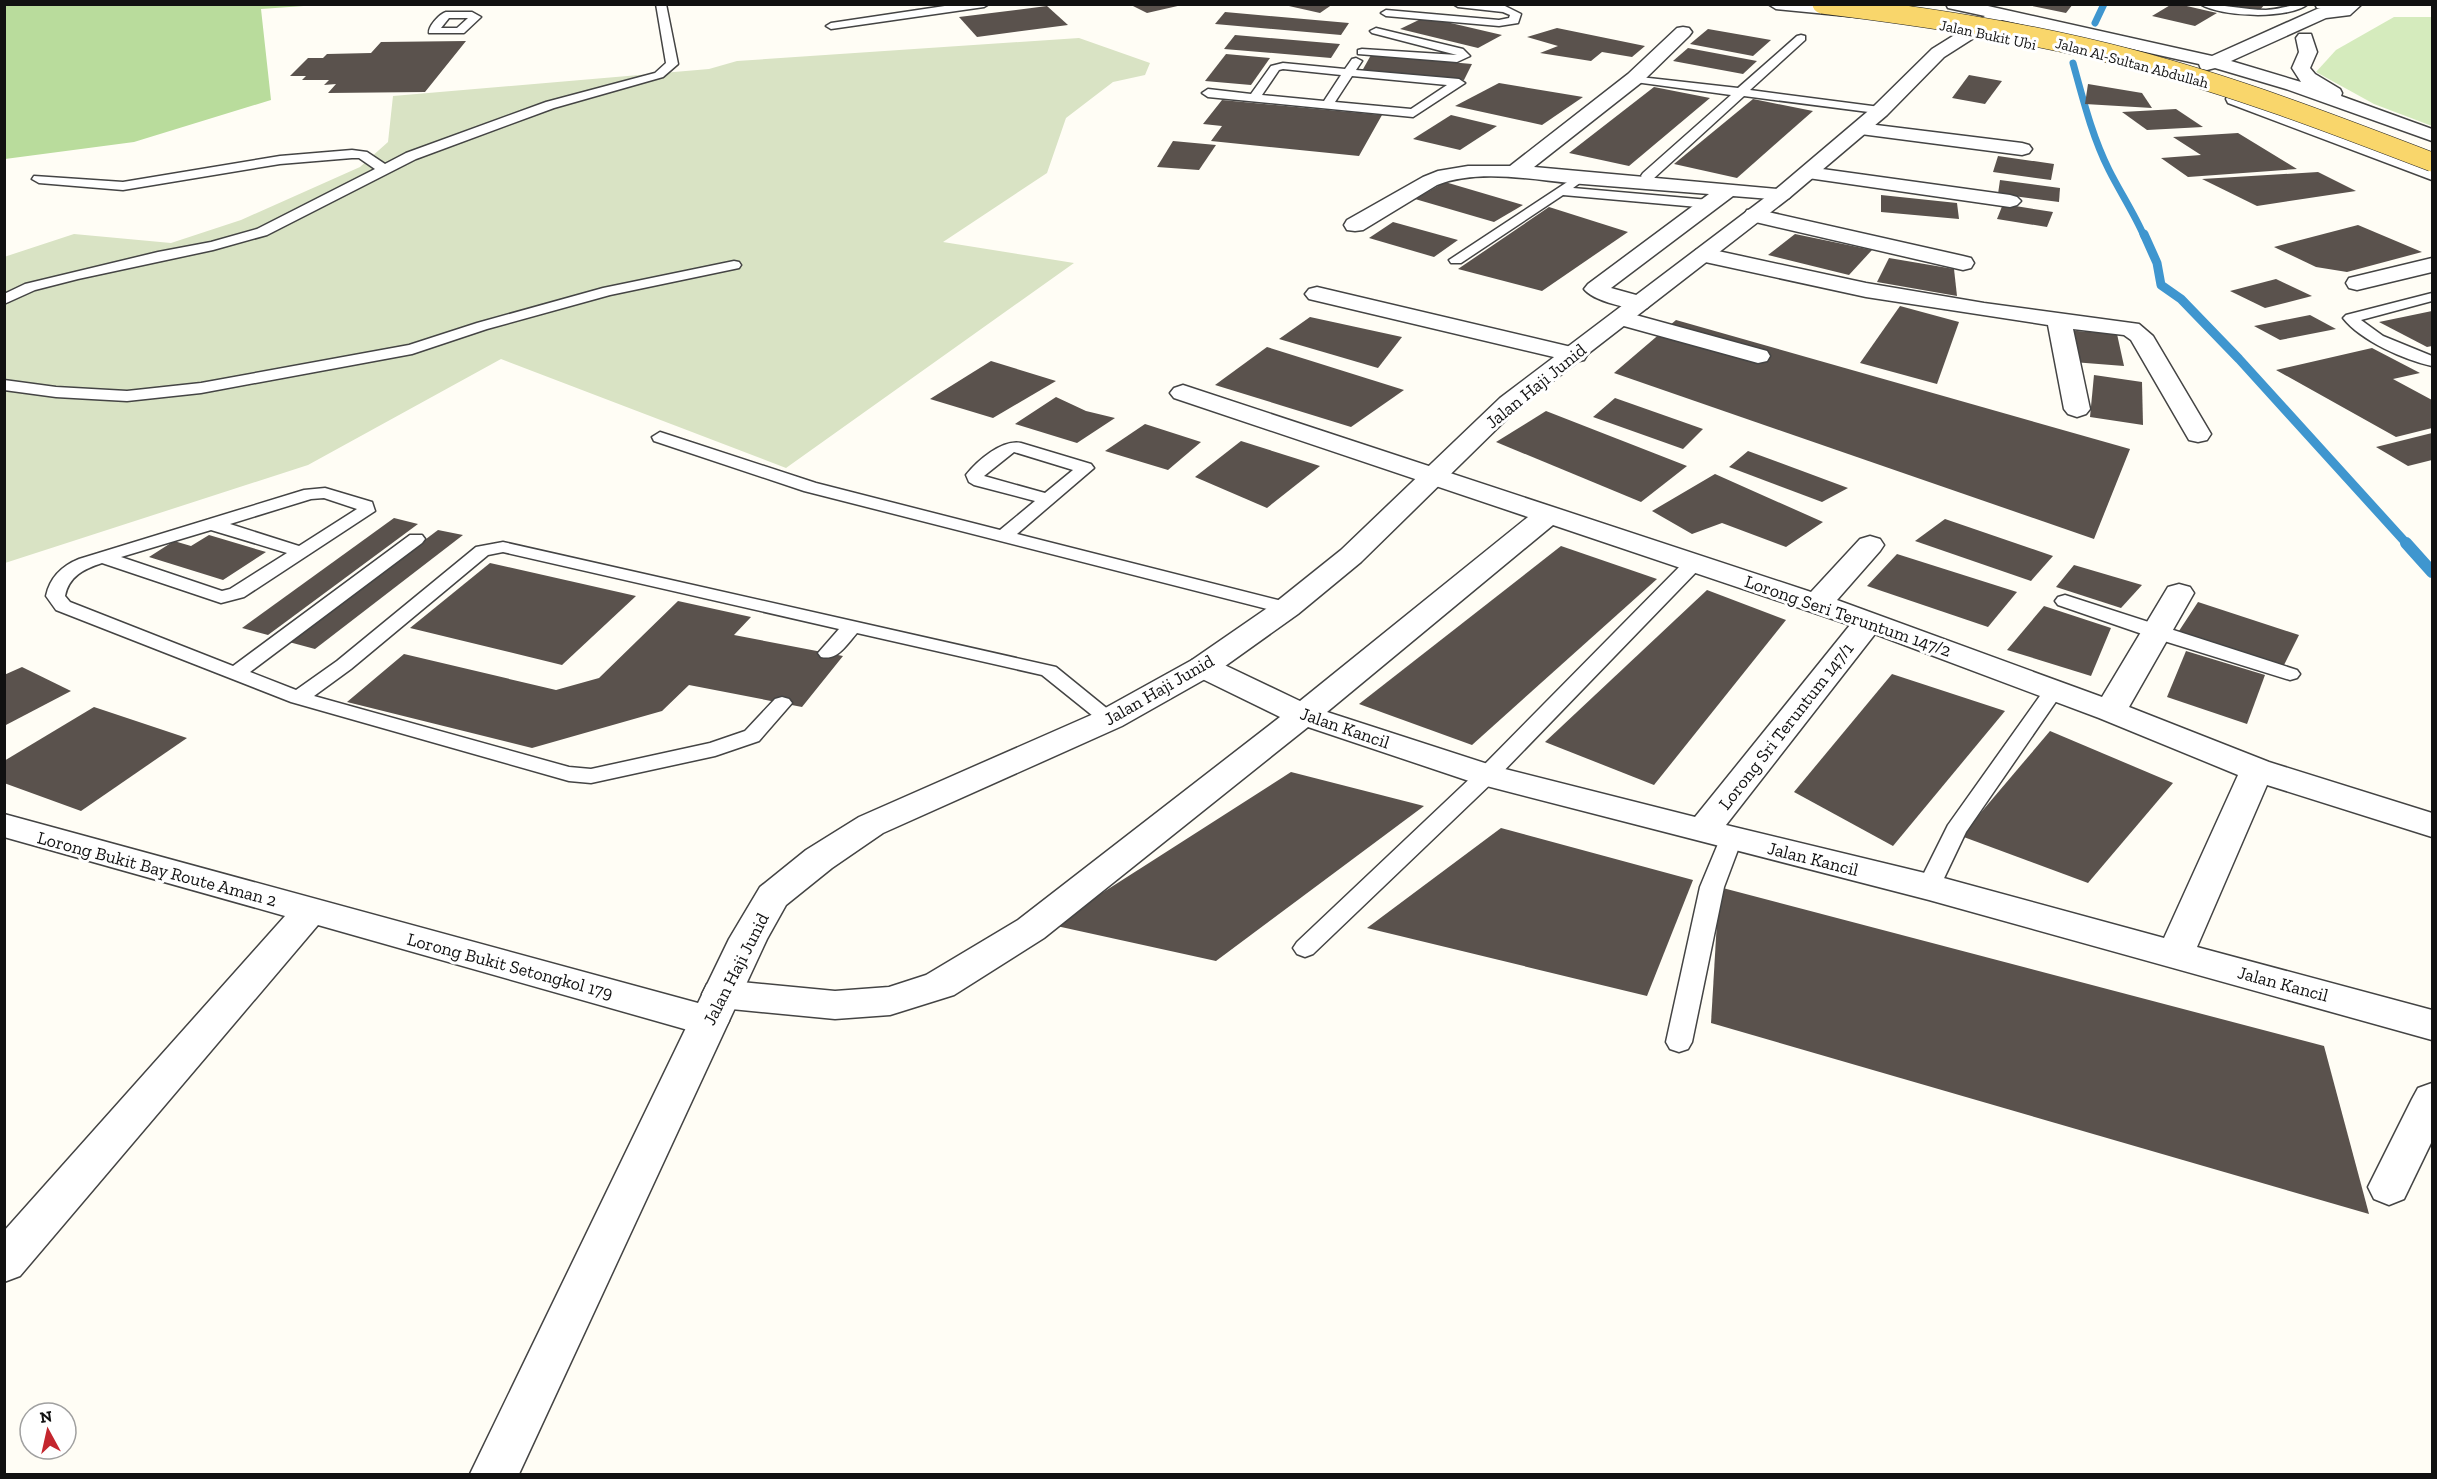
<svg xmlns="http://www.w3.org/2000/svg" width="2437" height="1479" font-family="'Zilla Slab',serif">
<rect width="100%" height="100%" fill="#fffdf5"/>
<polygon fill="#d5ebbd" points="2394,17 2432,17 2432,126 2374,104 2316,72 2336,50"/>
<polygon fill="#b9dc9c" points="5,4 318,4 318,5 261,9 271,100 134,142 5,159"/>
<polygon fill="#d9e3c4" points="1079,38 1150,63 1145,75 1113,82 1066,118 1047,173 943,242 1074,263 786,468 501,359 308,465 5,563 4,257 74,234 171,243 241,220 360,167 388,142 393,96 709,69 737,61"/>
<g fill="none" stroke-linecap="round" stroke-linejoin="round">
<g stroke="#3f96cf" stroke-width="7">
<polyline points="2095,23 2104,4"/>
<path d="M2073 63C2083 99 2092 136 2109 170 2120 192 2134 213 2144 236"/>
</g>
<polyline stroke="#3f96cf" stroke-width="9" points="2144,234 2157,263 2161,285 2181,299 2239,359 2407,544"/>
<polyline stroke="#3f96cf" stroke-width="12" points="2406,543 2432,572"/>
</g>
<g fill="#5a524d">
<polygon points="1129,4 1182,4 1182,5 1147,13"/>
<polygon points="1280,4 1333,4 1320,13"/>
<polygon points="2023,4 2073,4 2066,13"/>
<polygon points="2172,4 2178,4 2217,13 2195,26 2152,16"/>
<polygon points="2226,4 2265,4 2259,11"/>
<polygon points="1047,6 1068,25 977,37 959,17"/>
<polygon points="1225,12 1349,23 1341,35 1215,24"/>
<polygon points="1425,17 1502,35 1478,48 1400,29"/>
<polygon points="1557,28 1645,46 1632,57 1602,52 1591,61 1540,53 1558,46 1527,37"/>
<polygon points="1708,29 1771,40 1753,56 1690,44"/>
<polygon points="1235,35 1340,44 1331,58 1224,49"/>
<polygon points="466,41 425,92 328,93 336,84 324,85 329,80 302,80 306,76 290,76 308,58 323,58 327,54 371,53 381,42"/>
<polygon points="1688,48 1757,61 1743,74 1673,61"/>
<polygon points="1226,54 1270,58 1251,85 1205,81"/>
<polygon points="1371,55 1472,64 1464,80 1362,71"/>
<polygon points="1969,75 2002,81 1985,104 1952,98"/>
<polygon points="1499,83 1583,97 1542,125 1455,106"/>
<polygon points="2088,84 2142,93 2152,108 2085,104"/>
<polygon points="1654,87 1710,98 1629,166 1569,153"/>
<polygon points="1753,99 1813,111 1737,178 1674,164"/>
<polygon points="1222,100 1382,115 1359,156 1211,141 1222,126 1203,124"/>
<polygon points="2176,109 2203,127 2147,130 2122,112"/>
<polygon points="1451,115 1497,126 1460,150 1413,139"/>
<polygon points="2238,133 2297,169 2188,177 2161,158 2201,155 2173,137"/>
<polygon points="1173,141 1216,145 1199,170 1157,167"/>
<polygon points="1998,156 2054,164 2051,180 1993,172"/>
<polygon points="2318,172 2356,191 2257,206 2202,179"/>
<polygon points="2000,180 2060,188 2059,202 1998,194"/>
<polygon points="1445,182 1523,205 1494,222 1415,199"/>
<polygon points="1881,195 1957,203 1959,219 1881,212"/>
<polygon points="2003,204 2053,212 2047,227 1997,219"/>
<polygon points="1549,207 1628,232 1542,291 1458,269"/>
<polygon points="1393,222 1458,240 1434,257 1369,238"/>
<polygon points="2358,225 2422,252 2347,272 2316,267 2274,247"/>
<polygon points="1795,234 1872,250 1849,275 1768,255"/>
<polygon points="1889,258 1954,269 1957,296 1877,282"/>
<polygon points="2276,279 2312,296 2265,308 2230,291"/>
<polygon points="1900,306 1959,322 1937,384 1860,363"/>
<polygon points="2432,311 2432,346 2427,347 2379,322"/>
<polygon points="2310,315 2336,329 2280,340 2254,326"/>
<polygon points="1310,317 1402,337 1378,368 1279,339"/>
<polygon points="1676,320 2130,449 2094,539 1614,373"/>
<polygon points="2064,330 2117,334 2124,366 2073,362"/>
<polygon points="1267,347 1404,390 1351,427 1215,385"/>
<polygon points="2372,348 2420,373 2393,379 2432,400 2432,428 2396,437 2276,370"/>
<polygon points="991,361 1056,381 993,418 930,399"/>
<polygon points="2094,375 2142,382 2143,425 2090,417"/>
<polygon points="1056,397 1086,411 1115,418 1077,443 1015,424"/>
<polygon points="1615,398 1703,429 1683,449 1593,417"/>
<polygon points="1546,411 1687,466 1641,502 1496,442"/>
<polygon points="1145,424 1201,442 1168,470 1105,451"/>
<polygon points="2432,433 2432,460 2408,466 2376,447"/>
<polygon points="1241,441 1320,466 1267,508 1195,477"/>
<polygon points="1748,451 1848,488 1822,502 1729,467"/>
<polygon points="1715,474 1823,522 1786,547 1722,523 1692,534 1652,511"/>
<polygon points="394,518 418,524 268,635 242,628"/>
<polygon points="1945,519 2053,556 2031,581 1915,541"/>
<polygon points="438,530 463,535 315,649 289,642"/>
<polygon points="209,535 266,552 223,580 149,557 174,541 191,546"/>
<polygon points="1561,546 1657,579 1472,745 1359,704"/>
<polygon points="1897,554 2017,592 1988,627 1867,586"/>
<polygon points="490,563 636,596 562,665 410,628"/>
<polygon points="2074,565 2142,585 2121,608 2056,587"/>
<polygon points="1707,590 1786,620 1654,785 1545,742"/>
<polygon points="678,601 751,617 734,635 843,656 802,707 689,685 662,711 532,748 347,702 404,654 556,690 599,678"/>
<polygon points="2198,602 2299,635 2283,667 2177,634"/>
<polygon points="2044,606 2111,628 2091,676 2007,650"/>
<polygon points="2186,651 2265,675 2247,724 2167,697"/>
<polygon points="22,667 71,691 4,726 4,675"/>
<polygon points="1892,674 2005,711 1893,846 1794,792"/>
<polygon points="94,707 187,738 81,811 4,783 4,761"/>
<polygon points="2050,731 2173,783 2088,883 1961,836"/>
<polygon points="1291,772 1424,806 1216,961 1052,925"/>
<polygon points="1501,828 1693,880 1647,996 1367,928"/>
<polygon points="1719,887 2324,1046 2369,1214 1711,1023"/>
</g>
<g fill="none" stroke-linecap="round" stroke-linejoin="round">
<defs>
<g id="service">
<polygon points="656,4 666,4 678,64 663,77 554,108 416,159 267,235 213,250 78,279 35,290 4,304 4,294 25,284 158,252 211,242 257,229 375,169 359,158 352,158 280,164 123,190 39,183 32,179 34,176 123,182 280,156 352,150 367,152 385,164 406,153 546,102 655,73 666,63"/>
<polygon points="958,4 989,4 984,7 831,29 826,26 831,23"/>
<polygon points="1453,4 1505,6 1521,14 1518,23 1499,26 1386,16 1381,13 1386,10 1499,20 1509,18 1510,15 1503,12 1458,7"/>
<path d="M2200 4C2222 4 2244 10 2266 10 2281 9 2293 4 2308 4 2288 20 2221 17 2200 4Z"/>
<path d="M446 12H472L481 17 464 33H429C428 27 439 14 446 12ZM449 18H468L457 28H441Z"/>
<polygon points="1376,28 1463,49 1470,56 1457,62 1358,54 1358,50 1362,49 1457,55 1372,33 1370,31"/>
<polygon points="1801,35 1805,36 1805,40 1750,90 1880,107 1886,111 1884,114 1744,96 1653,179 1643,179 1641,176 1643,173 1731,95 1635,82 1631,80 1631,76 1738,88 1797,36"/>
<path d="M1356 58 1362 61 1356 70 1459 79 1465 83 1413 117 1208 97 1202 93 1208 89 1251 94 1271 66 1283 63 1345 69 1352 59ZM1283 69 1341 75 1324 101 1262 95 1279 70ZM1352 76 1447 85 1411 109 1335 102Z"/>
<polygon points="1581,173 1588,177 1573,188 1709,200 1716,204 1709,208 1563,195 1461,263 1451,263 1449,260"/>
<polygon points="734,261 739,262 741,265 739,268 610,295 487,329 412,354 201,393 127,401 56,397 4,390 4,380 56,387 127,391 201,383 409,345 477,323 603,288"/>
<path d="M2432 293V301L2361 320 2383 336 2432 356V366C2405 360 2361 341 2343 318L2346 315Z"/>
<path d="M660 432 816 483 1000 530 1035 501 974 485 969 482 966 475C977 461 1002 439 1021 443L1091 464 1094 468 1017 534 1294 604 1297 608 1294 612 1287 614 804 491 654 441 652 437ZM1014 452 1073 470 1045 493 984 476Z"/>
<path d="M325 488 372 502 375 511 244 597 221 603 102 563C84 569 69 576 65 596L70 602 233 666 410 535H422L425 539 422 543 250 672 296 690 337 661 476 547 503 542 1056 667 1120 719 1117 724 1110 725 1103 724 1042 675 857 633C847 644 838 661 821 657L818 653 839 629 503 552 488 555 351 669 314 696 569 767 591 769 710 743 745 731 775 699 782 697 789 699 792 703 759 741 715 756 591 783 569 781 291 702 56 610 46 596C50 577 62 566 79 559L304 490ZM324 498 357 509 299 546 230 524 311 499ZM211 530 287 553 230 589 222 591 121 557Z"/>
<polygon points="1695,556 1702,558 1704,562 1702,566 1495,780 1313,954 1305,957 1297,954 1293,948 1297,942 1479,770 1688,558"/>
<polygon points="2065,595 2297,670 2300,674 2297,678 2290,680 2148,636 2058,605 2055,601 2058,597"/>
<polygon points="2054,684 2061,686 2064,690 1966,832 1937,893 1929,895 1921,893 1917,887 1948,825 2047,686"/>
<polygon points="1731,831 1739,834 1742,839 1724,887 1692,1042 1688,1049 1679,1052 1670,1049 1666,1042 1700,887 1720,839 1723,834"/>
</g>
<g id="minor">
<polygon points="2315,4 2351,6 2353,10 2345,15 2317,8"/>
<path d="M1683 27 1689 28 1692 32 1689 36 1642 82 1534 167 1789 190 1792 194 1789 198 1782 200 1733 196 1611 288 1647 298 1651 303 1647 308C1633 311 1593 301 1584 289L1588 284 1709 194C1663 190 1616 187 1570 183 1528 179 1477 169 1437 185L1363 230 1355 231 1347 230 1344 225 1347 220 1423 177 1438 171 1468 166H1510L1628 74 1677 28Z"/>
<polygon points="1860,123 2022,143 2029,145 2032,149 2029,153 2022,155 1853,133 1850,129 1853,125"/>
<polygon points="1808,167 2010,195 2017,197 2021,201 2017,205 2010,207 1801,177 1798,173 1801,169"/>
<polygon points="1755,209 1963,256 1971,258 1974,263 1971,268 1963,270 1747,220 1744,215 1747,210"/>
<polygon points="1704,248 1866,283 1984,303 2139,324 2153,336 2211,434 2207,440 2198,442 2189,440 2131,340 2124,335 2073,329 2090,409 2086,414 2077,417 2068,414 2064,409 2048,325 1866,297 1696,260 1693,255 1696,250"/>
<polygon points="2432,258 2432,272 2357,290 2349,288 2346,283 2349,278"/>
<polygon points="1317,287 1584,350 1587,355 1584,360 1575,362 1309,299 1305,294 1309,289"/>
<polygon points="1621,311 1767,351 1770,356 1767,361 1758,363 1613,323 1609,318 1613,313"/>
<path d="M1183 385 1811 592 1860 539 1870 536 1880 539 1884 545 1880 551 1837 600 2102 697 2168 587 2179 584 2190 587 2194 593 2129 707 2269 762 2432 813V837L2267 785 2197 947 2432 1010V1040L1929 900 1475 783 1308 727 1044 938 954 995 890 1015 835 1019 721 1008 707 1004 702 994 707 984 721 980 835 991 889 987 926 975 1018 920 1280 717 1192 674 1187 667 1192 660 1203 658 1214 660 1300 701 1528 517 1174 398 1170 393 1174 388ZM1553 525 1850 625 1695 817 1497 767 1327 712ZM1875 634 2099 718 2238 775 2164 938 1929 874 1726 825Z"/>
<polygon points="4,814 709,1006 723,1011 729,1021 723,1031 709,1036 318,925 20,1276 4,1282 4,1231 285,916 4,837"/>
<polygon points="2432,1083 2432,1141 2404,1199 2389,1205 2374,1199 2368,1187 2412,1099 2418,1088"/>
</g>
<g id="tertiary">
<path d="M1768 4C1799 4 1833 1 1864 8L1866 12 1864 16 1858 17 1776 9Z"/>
<polygon points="1946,4 1979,4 2212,56 2317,9 2342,4 2362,4 2350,15 2326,18 2231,61 2301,82 2292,68 2299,52 2296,38 2299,34 2311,34 2317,52 2310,68 2315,74 2340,89 2342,93 2341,96 2432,129 2432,141 2286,89 2215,68 2207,70 2201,69 2199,64 2002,20 1944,57 1887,115 1789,198 1518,408 1361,562 1298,614 1214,674 1122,726 883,833 832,868 786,905 767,939 519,1474 470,1474 729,939 760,887 806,850 859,817 1098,712 1192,660 1276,602 1341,550 1500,398 1775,190 1873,107 1932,49 1985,16 1948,8"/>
<polygon points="2235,93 2432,167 2432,180 2228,103 2226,99 2228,95"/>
</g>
</defs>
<use href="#service" stroke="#444" stroke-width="3"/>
<use href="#minor" stroke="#444" stroke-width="3"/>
<use href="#tertiary" stroke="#444" stroke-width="3"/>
<use href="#service" fill="#fff" fill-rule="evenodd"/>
<use href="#minor" fill="#fff" fill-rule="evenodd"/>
<use href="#tertiary" fill="#fff" fill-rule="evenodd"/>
<defs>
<path id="primary-bridge" d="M1822 4C1926 17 2030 32 2131 59 2234 86 2333 124 2432 162"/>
</defs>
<use href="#primary-bridge" stroke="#222" stroke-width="20" stroke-linecap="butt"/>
<use href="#primary-bridge" stroke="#f9d66b" stroke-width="19"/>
</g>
<g text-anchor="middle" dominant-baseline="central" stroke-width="6" stroke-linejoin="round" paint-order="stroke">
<g font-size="15" fill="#111" stroke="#fff">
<text transform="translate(1988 35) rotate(12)">Jalan Bukit Ubi</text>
<text transform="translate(2132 63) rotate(15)">Jalan Al-Sultan Abdullah</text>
</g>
<g font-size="18" fill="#111" stroke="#fff">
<text transform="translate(1536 386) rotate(-39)">Jalan Haji Junid</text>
<text transform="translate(1848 616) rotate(19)">Lorong Seri Teruntum 147/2</text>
<text transform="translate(1159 690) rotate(-30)">Jalan Haji Junid</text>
<text transform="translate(1786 726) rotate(-52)">Lorong Sri Teruntum 147/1</text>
<text transform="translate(1345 728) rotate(19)">Jalan Kancil</text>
<text transform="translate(1813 859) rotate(14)">Jalan Kancil</text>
<text transform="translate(157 869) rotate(15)">Lorong Bukit Bay Route Aman 2</text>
<text transform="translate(510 966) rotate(15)">Lorong Bukit Setongkol 179</text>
<text transform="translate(736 969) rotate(-63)">Jalan Haji Junid</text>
<text transform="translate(2283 984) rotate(15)">Jalan Kancil</text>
</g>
</g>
<rect width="2437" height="1479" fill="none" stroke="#111111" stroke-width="12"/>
<g transform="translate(48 1431) rotate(352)"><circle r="28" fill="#ffffff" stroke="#a0a0a0" stroke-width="1.5"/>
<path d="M0-4.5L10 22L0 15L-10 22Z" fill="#c4262e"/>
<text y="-9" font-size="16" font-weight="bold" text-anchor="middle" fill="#111111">N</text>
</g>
</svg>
